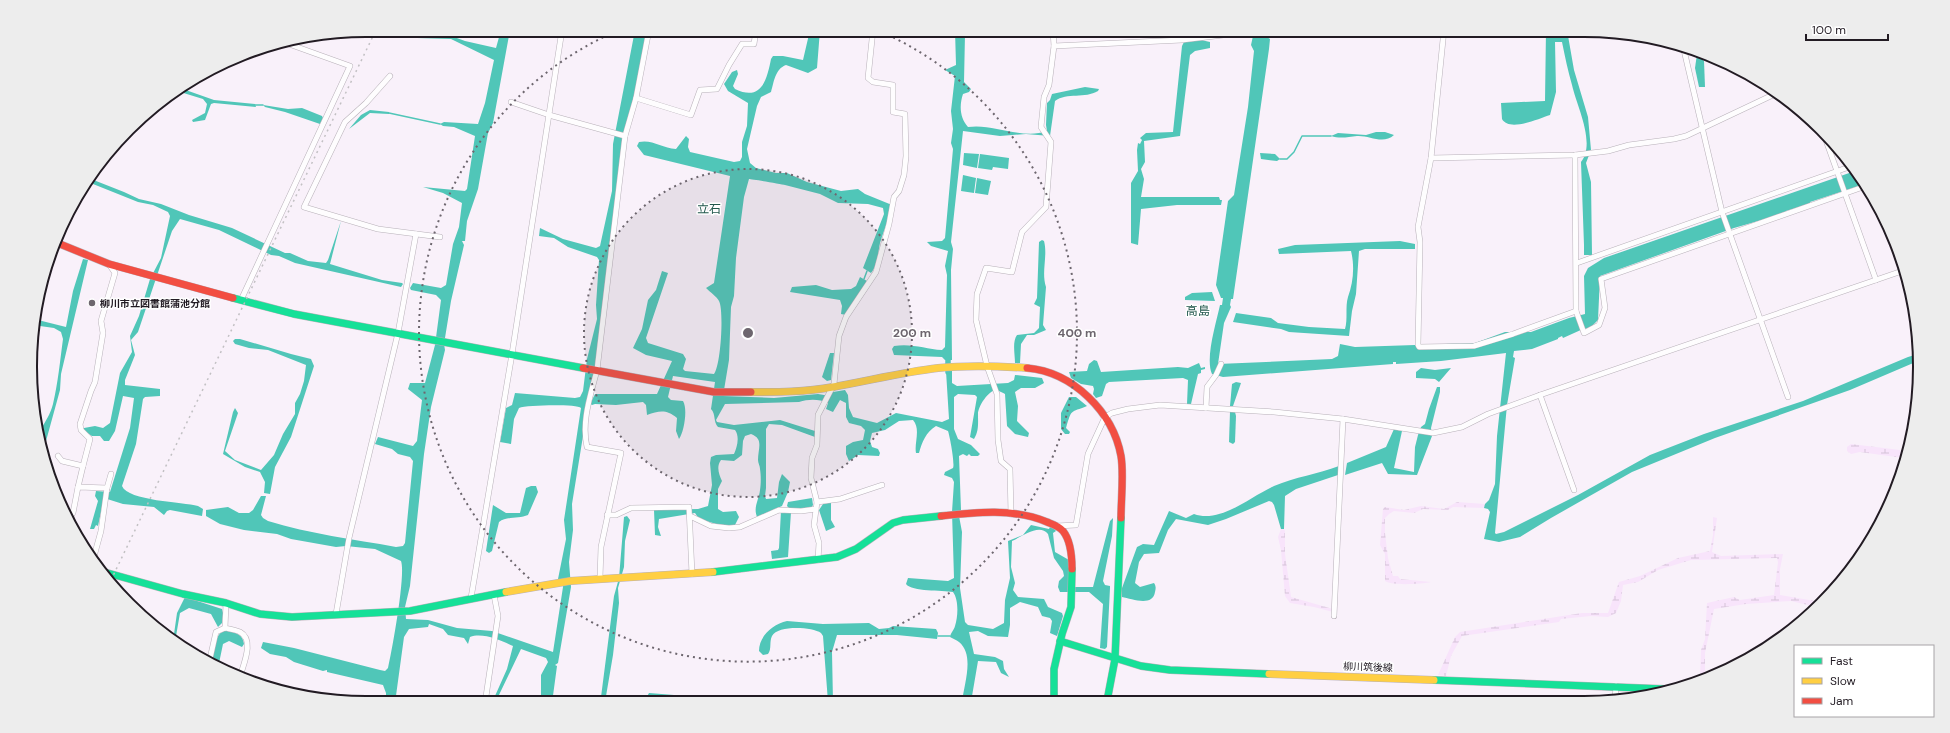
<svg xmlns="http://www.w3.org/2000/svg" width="1950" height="733" font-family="'DM Sans','Noto Sans JP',sans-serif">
<defs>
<pattern id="wetland-marsh" width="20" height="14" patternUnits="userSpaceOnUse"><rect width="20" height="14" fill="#f8e4fb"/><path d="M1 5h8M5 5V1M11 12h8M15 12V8" fill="none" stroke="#d4c3d7"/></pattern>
</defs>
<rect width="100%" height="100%" fill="#f9f1fa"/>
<g fill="url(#wetland-marsh)">
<polygon points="1851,444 1900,450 1903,458 1860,452 1851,454 1847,451 1847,447"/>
<path d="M1457 502 1485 504 1484 508 1453 507 1448 510 1423 509 1414 513 1394 511 1389 514 1385 518V533L1388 558 1393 576H1398L1400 579 1431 582C1422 584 1392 586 1385 581V554L1380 545 1383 509 1385 507 1404 510 1421 506 1444 509Z"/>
<polygon points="1713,517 1717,518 1712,552 1721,556 1783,554 1780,569 1780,595 1821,602 1816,607 1791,601 1746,604 1714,609 1705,653 1705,677 1700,678 1701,650 1705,639 1707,603 1734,597 1740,600 1774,595 1778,562 1777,558 1691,560 1658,570 1638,582 1623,585 1621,601 1616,613 1608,617 1591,616 1561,619 1559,622 1462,636 1451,656 1446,676 1438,675 1455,637 1460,632 1582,613 1608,613 1619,582 1640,576 1678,558 1710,551 1713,535"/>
<polygon points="1281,529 1284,529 1285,531 1285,554 1291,597 1333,609 1333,612 1314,607 1290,603 1285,596 1281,550 1278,537"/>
</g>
<g fill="#50c6b8">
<path d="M410 30H416L417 33 446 34 465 41 496 48 501 30H510L493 123 488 133 478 189 467 221 465 241H462L464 245 451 301 444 344 445 350 431 407 424 454 410 586 405 607 406 619 428 620 457 628 492 631 553 652 563 587 562 579H558L566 539 564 520 581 408C577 404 527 405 519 408L514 419 511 444 500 442 506 408 512 405 515 393 575 398 580 397 583 391 587 359 597 319 596 305 599 260 597 257 568 247 554 238 539 236 540 228 563 239 596 248 600 246 612 191 613 144 635 30H648L628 129 593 381 588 397 592 400 595 394H657L672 361 646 355 633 348 642 329 648 300 656 290 662 271 668 273 646 338 648 343 683 354 686 359 683 369 685 371 714 374C721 365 724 310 719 301 717 297 710 292 706 288L714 283 730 176 644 155 637 146 639 142C652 139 662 148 676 149L686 136 689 139 688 147 690 152 734 162 740 161 742 157V142L747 126 748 103 728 91 724 84 732 72 737 70 738 74 733 86 735 89C762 102 767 79 771 59L773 56H783L803 60 810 30H820L817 68 808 73 786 65C775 69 774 82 771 92L761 97 757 106 747 149 750 163 756 168 776 173H787L807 182 841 191 858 189 865 194 892 205C889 219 884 230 880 243 878 252 878 265 871 273L863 268 884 214 883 208 868 204 838 203 820 194 785 185C782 184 751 179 749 179L744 197 736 258 734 296 731 307 729 360 723 396 774 398 818 394 830 396 833 392 845 390 848 395 849 408 853 417 877 423 896 413 942 422 949 419 946 371H952V383L957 386 1008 383 1014 380 1015 375 1042 378 1044 383 1035 388H1021L1015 392 1018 406 1017 421 1029 433 1028 437 1015 434 1007 426 1005 394C1003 393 999 391 997 390 988 390 978 407 978 414 978 423 979 431 974 439L970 437 977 397 975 395 958 394 954 397V429L958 439 971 445 980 454 978 456H971L969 454 967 456 963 454 959 456 961 510 959 516 962 532 960 588 965 622 968 625 993 629 1004 623 1005 600 1010 578 1008 541 1023 535 1031 525 1049 529 1051 525 1056 531 1053 533 1055 552 1069 560 1068 587H1093L1110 521 1113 518 1112 536 1103 581 1105 585 1110 586V588L1107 647 1105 649 1100 648 1103 604 1089 592H1060L1058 587 1059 581 1064 576 1063 571 1054 558 1048 534C1039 523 1022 537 1012 541L1011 567 1015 583 1013 590 1018 597 1044 599 1048 607 1062 613 1063 616 1057 636 1050 633 1052 621 1050 618 1042 616 1038 607 1020 602 1010 608V625L1008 637 988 636 978 631 969 632 974 654 995 657 1003 661 1004 669 1009 677 1001 673 996 662 978 661 971 702H962C964 684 975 655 959 642 957 640 953 639 950 637 951 632 954 630 955 626 958 617 959 600 953 592 942 590 912 592 906 584L908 578 948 581 954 578 952 512 954 482 952 478 944 475 945 472 953 468C955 464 950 437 948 431L936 426C926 432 922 442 919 453H916C914 443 921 429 913 420L899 421 885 430 872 433 870 441 872 447 878 449 880 453 879 456 858 455 849 461 846 454V446L853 442 863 440 865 430 861 426 849 423 846 417V403L840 400 833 412 826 409 828 403C819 399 809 399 799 402L725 404 716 420 717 422 734 425 780 420 815 431V437L782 425 769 424 766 429V488L765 496 766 499 777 498 779 482 782 474 790 482 788 492 782 506 757 517C753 507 759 500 760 490 761 484 761 475 760 469 760 466 758 463 758 460 758 448 764 439 751 434L745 436 743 441 742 455 734 461 721 460C716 467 719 474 722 481L718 489V509L723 512 736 511 739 517 735 525H720L699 519 695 513 659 519 658 527 661 536 655 535 654 510 698 509 708 506 712 485 710 463 711 457 716 455 734 454C737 447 740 437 735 430L718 427C713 422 716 414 711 409L715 382 673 376 668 397 671 400 683 401C688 409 684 432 679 439L676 431 677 418C666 409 659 411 647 415L646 405 643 402 616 405 595 404 592 405 586 401 583 436 572 504 573 530 569 562 571 587 558 663 555 665 557 666 552 703H541V675L548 662 546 658 521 649 498 697 495 696 507 669 513 646C502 641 483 632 470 637L468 644 464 638 448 635 443 629 429 624 428 627 409 629 404 637 395 703H386V693L383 685 327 672V670L323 671 294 662 286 657 270 654 261 648 263 642 294 648 380 670 385 671 388 668C392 651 406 574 401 561L375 549 346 546 336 547 291 539 277 534 244 530 220 524 206 516V510L228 507 239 513H249L253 510 261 496H266L261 515 263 518 268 521C310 534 353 539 396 547L403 546 405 543 413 461 410 457 398 454 392 449 375 444 378 437 413 446 417 441 422 400 408 389 410 383H425L435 345 441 300 436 295 411 290 410 288 413 283 441 288 446 285 453 244 459 227 462 203 443 193 423 187 465 191 467 189 475 136 454 127 443 126 440 124 444 122 478 124 485 103 494 60 451 39 417 38 412 36Z"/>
<path d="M955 30H963L965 34 964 82 971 89 969 92 963 94C959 106 960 118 968 127 993 123 1022 140 1047 131L1046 125 1047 103 1050 100 1052 94 1085 87 1099 89 1098 91C1085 99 1067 92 1055 101L1050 136 1026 134 1000 136 963 131 951 242 953 249 951 270 952 360H945L942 357 894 355 892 349 894 346C911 343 926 349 942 350L945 347 947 275 945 266 948 251 931 246 927 242 942 241 945 238 953 149 951 143 953 129 951 111 955 76 945 70 956 65Z"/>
<path d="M1257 30H1267V37L1270 39 1269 49 1233 299H1231L1230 305 1231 307 1224 323 1218 364 1332 359 1338 356 1340 344 1355 347 1475 343 1505 332H1531L1569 318 1585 314 1584 276 1588 268 1604 258 1855 171 1865 184 1810 202V204L1786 211V213L1734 228 1600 276 1598 320 1590 328 1583 329 1563 338 1562 336 1558 338V339L1532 349 1514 351 1513 357 1515 358 1507 405 1495 533 1496 534 1504 532 1578 495 1650 455 1704 434 1803 401 1908 357 1918 354V361L1850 390 1715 438 1632 472 1551 518 1520 537 1499 542 1484 539 1490 512 1488 509 1484 508 1485 504 1489 500 1495 484 1497 436 1506 353 1441 361 1396 364V362H1393V364L1223 377 1212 374C1205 358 1216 324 1220 305H1222L1223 298H1221L1216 285 1228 201 1234 195 1248 107 1254 51 1251 45 1253 36H1256Z"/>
<path d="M1546 30H1567L1574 70 1588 117 1591 150 1586 163 1591 182 1592 255H1584V245L1581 162C1596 143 1577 107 1572 85 1568 71 1565 57 1562 42H1555L1556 92 1550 115C1538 119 1509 132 1502 119L1501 103 1545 101Z"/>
<polygon points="1201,40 1210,42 1210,48 1195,51 1190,55 1180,136 1144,141 1145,162 1141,169 1144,179 1141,197 1219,197 1220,200 1222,200 1221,205 1177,205 1141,209 1138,245 1131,243 1131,183 1138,171 1137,150 1138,143 1140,144 1142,140 1140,138 1146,133 1173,132 1182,46 1184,42"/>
<polygon points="1697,54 1704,61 1705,87 1699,87 1695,68"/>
<polygon points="180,88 214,100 255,104 256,107 214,103 211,104 205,120 193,122 192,120 205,113 207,104 203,99 177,91"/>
<polygon points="263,105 288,109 302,108 322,116 323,118 320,124 285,112 265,107"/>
<polygon points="370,110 389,112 389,114 370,113 349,129 361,115"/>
<path d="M1376 132H1385L1394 135C1383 145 1369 135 1357 136 1348 137 1340 139 1331 136L1338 133 1366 135Z"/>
<polygon points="964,153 979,154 977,168 963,165"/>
<polygon points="1260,153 1275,154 1280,159 1277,161 1261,159"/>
<polygon points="980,154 1009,158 1008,169 993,167 992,170 978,168"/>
<polygon points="963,175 976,178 974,193 961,191"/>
<polygon points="977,178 991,181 988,195 975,193"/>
<path d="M91 179 124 192 139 199 161 204 189 215 232 228 285 253H290L308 261 326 263 328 260 341 221 330 264 382 280 402 283 403 284 401 287 295 263 279 256 271 255 219 230 180 219 172 231 138 332 131 340 135 355 125 380V385L160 389V396L145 397 143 399 136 444 122 486C128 501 183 502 198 506L203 509 202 516 170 510 167 511 164 515 154 507 123 504 104 498 98 526 96 525 94 529H90L98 501 95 496 96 491 110 492 130 428 134 398 123 396 115 431 109 441H104L100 436H92L84 431V428L95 426 103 428 110 423 120 373 132 352 130 336 139 316 150 279 161 258 170 216 168 212 153 205 138 202 88 182Z"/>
<path d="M1042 240 1044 241C1048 256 1041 272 1046 287L1043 325 1046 330 1034 335H1027L1021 344 1020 363H1015C1015 354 1012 342 1017 335L1034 333 1039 328 1040 307 1034 304 1037 298 1039 242Z"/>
<path d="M1400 241 1415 244V249H1365L1359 251 1356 294 1352 311 1349 336 1289 332 1281 329 1233 322 1236 313 1271 318 1278 323 1309 327 1345 329C1348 319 1345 307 1348 297 1353 283 1355 267 1351 251L1279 254 1278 249 1295 245Z"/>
<path d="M83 259 88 260 61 374 60 390 43 452C34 426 47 427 53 404 58 383 60 361 63 339L61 332 54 328 33 325 34 319 66 327 73 291Z"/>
<polygon points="860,277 867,281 846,315 841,314 842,306 840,300 790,292 792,287 816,285 832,290 851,289 856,286"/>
<polygon points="1212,292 1215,301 1185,300 1185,297 1192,293"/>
<polygon points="235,339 240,339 291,354 311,359 314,366 291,437 275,467 270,494 264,493 265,482 260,472 245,467 223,454 233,412 235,408 238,413 225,451 235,460 261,470 274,455 283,434 295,414 295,403 300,394 304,381 306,365 268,350 249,348 235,344 233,341"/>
<polygon points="830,353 834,353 831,380 827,381 822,377"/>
<polygon points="1094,360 1097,361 1101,372 1178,367 1188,368 1199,363 1201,368 1205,367 1205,369 1201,370 1201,373 1198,374 1191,404 1187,404 1188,380 1183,378 1109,382 1106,384 1102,396 1096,398 1093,394 1094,389 1093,386 1081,384 1071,378 1069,372 1087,371 1089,364"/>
<polygon points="1421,368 1435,370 1451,368 1439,382 1435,379 1416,378 1416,372"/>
<polygon points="1236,382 1241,383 1233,406 1230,406 1232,384"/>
<polygon points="1437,387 1440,387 1440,392 1431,428 1432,436 1417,475 1388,474 1382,463 1345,475 1347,463 1386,447 1394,429 1402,431 1394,468 1414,472 1415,447 1418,435 1421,427 1425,424 1429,409"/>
<path d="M1069 397H1076L1087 406C1070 413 1072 408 1066 428L1070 432 1069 434H1065L1061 429V413Z"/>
<polygon points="1230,412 1235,412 1236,416 1235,442 1233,444 1229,442"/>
<path d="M1339 466 1338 475 1296 489 1285 496 1284 529H1281L1274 505 1272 502 1269 501 1226 519 1208 525 1176 519 1168 530 1159 553 1144 554 1139 562 1135 583 1140 587 1154 583C1156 586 1156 588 1155 592 1153 607 1132 599 1122 597V588L1137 547 1143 544 1154 545 1169 511 1186 518 1194 514C1220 524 1251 496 1274 486 1295 477 1318 474 1339 466Z"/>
<path d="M531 486H536L538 492 528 515C519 519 507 516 499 522L492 551 489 553 486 551 493 505 506 513H520L526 488Z"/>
<polygon points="812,498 813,505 811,508 790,509 787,506 788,502"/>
<polygon points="831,502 831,520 835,527 826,531 819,510 823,504"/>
<polygon points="781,511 791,512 788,557 772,559 771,551 778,550 779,548"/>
<polygon points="627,516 630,520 625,541 624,567 618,588 619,603 613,655 605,702 598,702 601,697 614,596 619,578 624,517"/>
<polygon points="185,597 222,609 223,613 222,623 218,627 211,614 189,608 180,613 175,642 173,641 177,613"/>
<path d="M787 621 823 624 869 623 879 629 889 628 893 626 936 629 938 633 937 639 897 635H837L832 652 833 702H828L823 636 821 633C812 627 778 625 772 636 769 642 772 649 768 654L763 655 759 651C759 636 773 624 787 621Z"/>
<path d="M223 631C232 631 243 633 244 644L242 647 229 641 223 644 218 668 213 665C212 656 214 636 223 631Z"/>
<polygon points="649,693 674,695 688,702 644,702"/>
</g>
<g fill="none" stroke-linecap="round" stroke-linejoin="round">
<g stroke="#50c6b8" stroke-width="1.5">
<polyline points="255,105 263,105"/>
<polyline points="389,113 440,124"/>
<polyline points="1280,159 1287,159 1294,152 1302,136 1331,136"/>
<polyline points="864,279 867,271"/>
<polyline points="938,636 950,636"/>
</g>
<polyline stroke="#50c6b8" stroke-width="5.5" points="948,360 948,372"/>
<defs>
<g id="street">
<polyline points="1053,30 1054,46"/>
<polyline points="1444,30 1431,158 1418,227 1420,242 1418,345 1419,347 1474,346 1513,334 1576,311 1575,155"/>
<polyline points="1683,46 1722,212 1788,397"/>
<polyline points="390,76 366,103 345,122 304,207 378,229 440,237"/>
<polyline points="636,98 691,115 700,90 717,89 729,65 742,44 754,44 756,30"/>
<polyline points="511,102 549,115 625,136"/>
<polyline points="1823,132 1876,280"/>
<polyline points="1431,158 1575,155 1608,151 1629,145 1674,139 1686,136 1777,93"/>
<polyline points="1577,263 1852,166"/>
<polyline points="241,300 350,66 286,43"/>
<polyline points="1576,311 1584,333 1599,325 1605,308 1601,279 1866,186"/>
<polyline points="1540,395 1574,490"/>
<polyline points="1206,408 1207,387 1216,375 1221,364"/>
<polyline points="58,456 62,461 83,466 78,487"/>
<polyline points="83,466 90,439 81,430 80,424 91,391 95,382 103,333 101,321 115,273 109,264"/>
<polyline points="817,502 840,499 882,485"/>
<polyline points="1011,514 1010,469 1001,461 998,440 997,394 987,366 976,320 977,294 986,268 1012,272 1022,232 1046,207 1051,142 1041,127 1044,97 1049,85 1054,46 1182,40 1248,32 1331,32 1331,30"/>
<polyline points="607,515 616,515 631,508 689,507 692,574"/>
<polyline points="690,516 711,526 729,528 740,527 779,510 801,511 816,509"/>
<polyline points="70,522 72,513 73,513 78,487 107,488"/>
<polyline points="1056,526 1076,525 1088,454 1105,417 1112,413 1128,409 1160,405 1274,412 1343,419 1433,433 1462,427 1488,414 1540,395 1905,270"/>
<polyline points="93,560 101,531 107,488 111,474"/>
<polyline points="818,560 819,543 814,525 817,502 811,478 812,458 817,445 818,415 834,384 839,336 846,317 876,272 889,224 894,197 899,191 904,175 906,156 905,114 893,112 893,85 873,82 868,78 873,30"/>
<path d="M600 578 601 547 621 453 587 447C581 421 591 394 597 370L625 136 636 98 649 30"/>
<polyline points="471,598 512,354 562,30"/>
<path d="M226 603 225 628C230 629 236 630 240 632 255 640 243 665 240 677"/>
<polyline points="336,614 349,538 398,333 416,234"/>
<polyline points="1334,616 1343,419"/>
<polyline points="209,663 216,632 225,628"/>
<polyline points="1615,700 1616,686"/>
<polyline points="485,703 498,616 494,595"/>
</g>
<g id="fast">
<polyline points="233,298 294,314 583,368"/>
<polyline points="104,572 183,594 226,603 260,614 292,617 410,611 506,592"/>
<polyline points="713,572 837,557 856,549 893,523 903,520 941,516"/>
<polyline points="1060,641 1141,666 1170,670 1269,674"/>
<polyline points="1434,680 1665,689"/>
<polyline points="1054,701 1054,669 1062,634 1071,607 1072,569"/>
<polyline points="1107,701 1115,659 1121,518"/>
</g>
<g id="slow">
<path d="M751 392C778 392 805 392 833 387 868 381 903 372 938 368 968 365 997 366 1027 368"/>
<polyline points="506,592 570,581 713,572"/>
<polyline points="1269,674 1434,680"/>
</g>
<g id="jam">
<polyline points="55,242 109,264 233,298"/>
<polyline points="583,368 714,392 751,392"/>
<path d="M1027 368C1073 372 1113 412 1121 456 1124 473 1121 500 1121 518"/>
<path d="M941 516C977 512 1013 508 1047 522 1052 524 1059 526 1063 531 1071 541 1072 556 1072 569"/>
</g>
</defs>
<use href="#street" stroke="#b8b1b9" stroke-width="6"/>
<use href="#fast" stroke="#b8b1b9" stroke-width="8"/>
<use href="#slow" stroke="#b8b1b9" stroke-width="8"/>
<use href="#jam" stroke="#b8b1b9" stroke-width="8"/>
<use href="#street" stroke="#fefdfe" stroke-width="5"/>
<use href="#fast" stroke="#16e098" stroke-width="7"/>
<use href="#slow" stroke="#ffcf43" stroke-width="7"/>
<use href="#jam" stroke="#f24e42" stroke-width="7"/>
<polyline stroke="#c2c0c3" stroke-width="1.5" stroke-dasharray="2 4" stroke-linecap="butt" points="111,580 376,30"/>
</g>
<circle cx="748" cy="333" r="164" fill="#6d666e" fill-opacity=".12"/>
<g fill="none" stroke="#6d666e" stroke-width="2" stroke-dasharray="2 4">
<circle cx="748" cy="333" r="164"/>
<path d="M877 30A329 329 0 1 1 619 30"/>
</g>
<circle fill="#6d666e" stroke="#fff" stroke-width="1.5" cx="92" cy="303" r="4"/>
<g text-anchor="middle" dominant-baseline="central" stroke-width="3" stroke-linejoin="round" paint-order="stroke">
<g font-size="10" font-weight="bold" fill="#221b23" stroke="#fff" text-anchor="start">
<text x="100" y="303">柳川市立図書館蒲池分館</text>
</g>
<g font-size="10" fill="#221b23" stroke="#fff">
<text transform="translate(1368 667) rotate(2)">柳川筑後線</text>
</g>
<g font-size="12" fill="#21574c" stroke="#fff">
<text x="709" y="209">立石</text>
<text x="1198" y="311">高島</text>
</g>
</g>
<path d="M0 0H1950V733H0ZM366 37H1584A329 329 0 0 1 1913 366V367A329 329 0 0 1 1584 696H366A329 329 0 0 1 37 367V366A329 329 0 0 1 366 37Z" fill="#ededed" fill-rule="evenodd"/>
<path fill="none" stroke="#221b23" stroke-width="2" d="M366 37H1584A329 329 0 0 1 1913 366V367A329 329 0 0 1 1584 696H366A329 329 0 0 1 37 367V366A329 329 0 0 1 366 37Z"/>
<circle cx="748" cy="333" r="6" fill="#6d666e" stroke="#fff" stroke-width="2"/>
<g font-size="12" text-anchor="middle" font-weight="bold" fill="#6d666e" stroke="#fff" stroke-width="3" stroke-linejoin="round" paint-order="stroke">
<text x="912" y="337">200 m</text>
<text x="1077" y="337">400 m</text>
</g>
<rect x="1794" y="645" width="140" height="72" fill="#ffffff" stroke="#a7a4a7"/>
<rect x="1802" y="658" width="20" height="6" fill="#16e098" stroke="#a7a4a7"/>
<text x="1830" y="665" font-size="12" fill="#221b23">Fast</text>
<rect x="1802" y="678" width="20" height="6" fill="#ffcf43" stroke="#a7a4a7"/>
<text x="1830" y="685" font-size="12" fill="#221b23">Slow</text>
<rect x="1802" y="698" width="20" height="6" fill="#f24e42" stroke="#a7a4a7"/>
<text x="1830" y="705" font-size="12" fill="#221b23">Jam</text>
<path d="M1806 34v6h82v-6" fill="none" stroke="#221b23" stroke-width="2"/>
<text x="1812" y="34" font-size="12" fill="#221b23" stroke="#ffffff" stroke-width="3" paint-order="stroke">100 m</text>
</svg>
